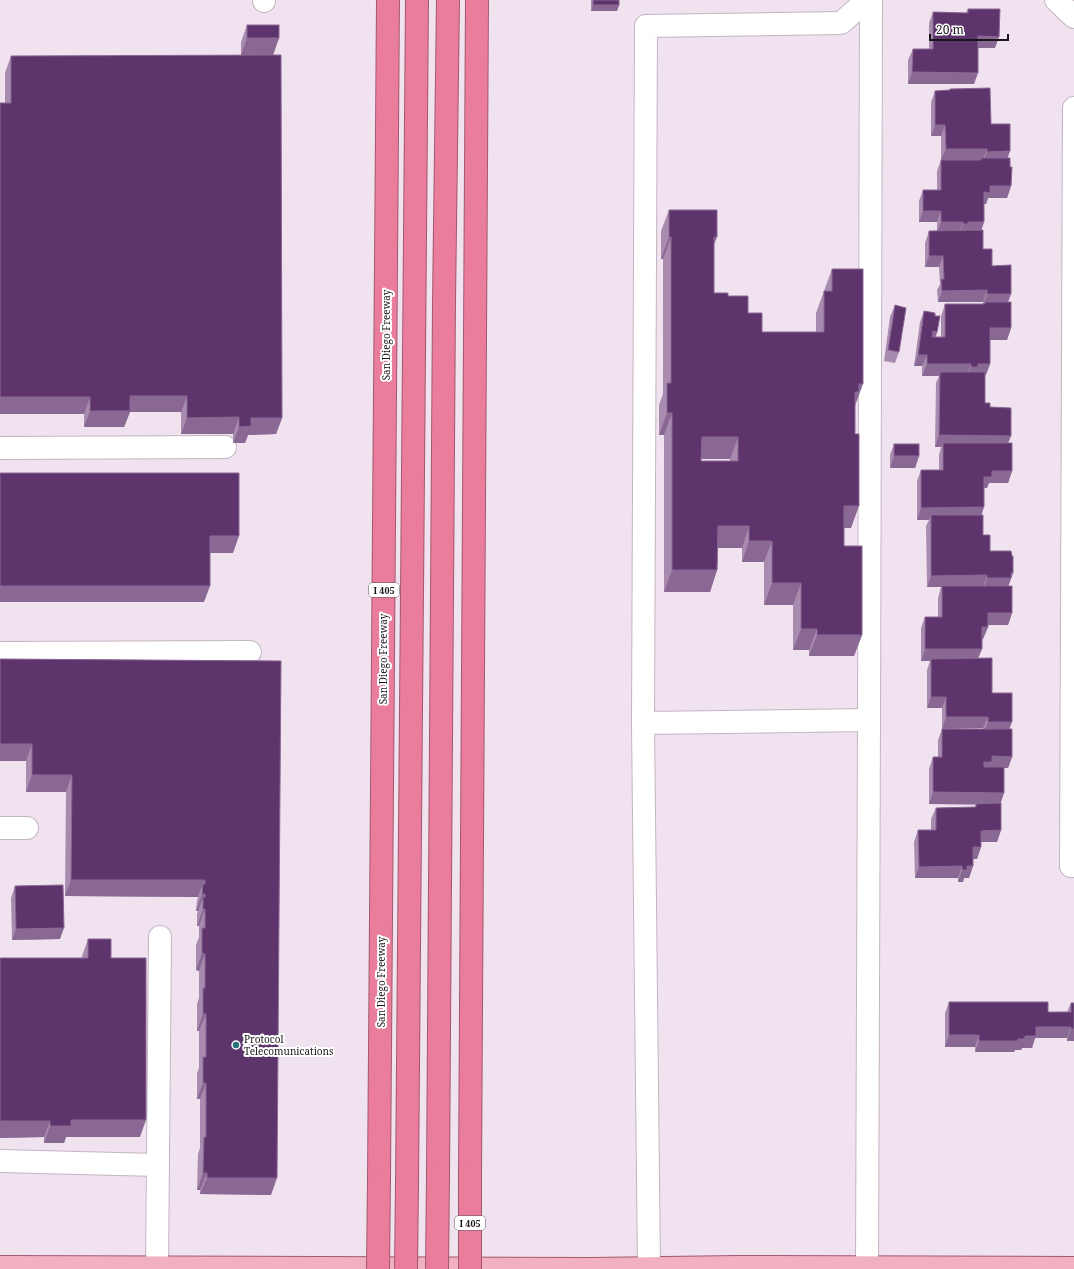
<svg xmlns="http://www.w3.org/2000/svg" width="1074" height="1269" font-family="'Noto Serif',serif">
<rect width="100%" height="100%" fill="#f1e2f0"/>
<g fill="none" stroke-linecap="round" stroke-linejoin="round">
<defs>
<g id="minor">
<polyline points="1056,0 1074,17"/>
<polyline points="264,1 264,0"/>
<polyline points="1074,108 1071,866 1074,866"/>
<polyline points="0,448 225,447"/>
<polyline points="0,653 250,652"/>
<polyline points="869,720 871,0"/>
<polyline points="643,723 646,26 841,23 867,0"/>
<polyline points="0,828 27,828"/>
<polyline points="0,1161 158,1165"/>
<polyline points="157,1267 160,937"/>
<polyline points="649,1268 643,723 869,720 867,1268"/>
</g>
<polyline id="major" points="0,1267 591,1269 738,1267 1074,1268"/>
<g id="highway">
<polyline points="438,1176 444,302 448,0"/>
<polyline points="470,1177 477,0"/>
<polyline points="379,1180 388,0"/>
<polyline points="407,1184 417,0"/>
</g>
</defs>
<use href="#minor" stroke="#c3b5c3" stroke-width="24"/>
<use href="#major" stroke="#a1596e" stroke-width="24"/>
<use href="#highway" stroke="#a1596e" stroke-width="24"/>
<use href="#minor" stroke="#fff" stroke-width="22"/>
<use href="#major" stroke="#f2b1c3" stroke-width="22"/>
<use href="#highway" stroke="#ea7d9b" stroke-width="22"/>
<defs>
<g id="highway-bridge">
<polyline points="378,1269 379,1180"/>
<polyline points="406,1269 407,1184"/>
<polyline points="437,1269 438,1176"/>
<polyline points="470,1269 470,1177"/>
</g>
</defs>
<use href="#highway-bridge" stroke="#a1596e" stroke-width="24" stroke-linecap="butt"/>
<use href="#highway-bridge" stroke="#ea7d9b" stroke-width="22"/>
</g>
<g fill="#a88bae" fill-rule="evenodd">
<polygon points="591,0 619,0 619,5 617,11 591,11"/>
<polygon points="968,9 995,48 978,48 974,84 908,84 908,60 913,49 929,49 929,23 933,12 966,13"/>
<polygon points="247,25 279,38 273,55 241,55 241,42"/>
<polygon points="11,56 282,418 276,434 248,435 245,443 233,443 233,434 181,434 181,412 130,412 124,427 84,427 84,414 5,103 5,73"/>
<polygon points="950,89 991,124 1008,158 1011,186 1007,198 988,198 986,204 984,204 984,222 981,230 983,249 992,266 1008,302 1011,328 1007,340 990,340 990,364 985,375 985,403 990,407 1011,436 1008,443 1012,471 1008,483 989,483 987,488 984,488 982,515 983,535 990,551 1013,573 1008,586 1012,613 1008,625 988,625 988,627 983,639 982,639 982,649 978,658 992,693 1010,729 1012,757 1008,768 1004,768 1001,803 1001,830 997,842 981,842 981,847 977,859 973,859 973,866 969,878 964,878 963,882 958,882 958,878 915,878 914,842 918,830 931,830 931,819 936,808 975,807 976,804 929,804 929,769 933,757 938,757 938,740 942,729 983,729 983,728 942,729 942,708 927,708 927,670 930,661 921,661 921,628 925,617 938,617 938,598 941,587 927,587 926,526 929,520 917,520 917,481 921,470 939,470 939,455 941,447 935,447 936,383 939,376 922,376 922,366 914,366 920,322 924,311 935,316 937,332 936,337 941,337 941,316 945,304 983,304 983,302 938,302 937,290 940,284 939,267 925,267 925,243 929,231 937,231 937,222 919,222 919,201 923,190 937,190 937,171 941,160 941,136 931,136 931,102 935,91 950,90"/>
<path d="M669 210 714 244V293L728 296 748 313 762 332H816V313L832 269 855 406 851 528H844V546L862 635 854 656H809V650H793V605H764V562H742V548H718L717 570 710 592H664V435H659V405L663 394V259H661V231ZM701 459H730V461H701Z"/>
<polygon points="895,305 899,352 895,363 884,361 890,317"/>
<polygon points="894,444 919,456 915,468 890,468 890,455"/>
<polygon points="0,659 281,661 271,1195 200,1194 200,1190 197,1190 198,1154 200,1148 200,1099 197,1099 197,1073 199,1068 199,1031 197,1031 197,1004 199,998 199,971 196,970 196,945 199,937 199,926 197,926 197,914 198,911 196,911 197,901 198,897 65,896 66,792 26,792 26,761"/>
<polygon points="15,886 60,939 12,940 11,898"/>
<polygon points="88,939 111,958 140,1137 66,1137 64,1143 44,1143 44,1137 0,1138 0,958 82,958 82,956"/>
<polygon points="949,1002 1048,1012 1067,1012 1071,1003 1074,1041 1067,1041 1067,1038 1035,1038 1032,1048 1022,1048 1021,1050 1015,1050 1014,1052 975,1052 975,1047 945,1047 945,1013"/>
</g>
<g fill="#8a6894">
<polygon points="593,5 619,5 617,11 591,11"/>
<polygon points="978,36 999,37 995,48 974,48"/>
<polygon points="247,38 279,38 273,55 241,55"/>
<polygon points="912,72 978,73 974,84 908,84"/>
<polygon points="935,125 945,125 941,136 931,136"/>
<polygon points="946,149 987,149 983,160 981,158 980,160 941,160"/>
<polygon points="1010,151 1006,163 983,163 987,152"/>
<polygon points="990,186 1011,186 1007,198 988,198 986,204 980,204 984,192"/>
<polygon points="923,211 941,211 937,222 919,222"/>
<polygon points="941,222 963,222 959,234 937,233"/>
<polygon points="968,222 984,222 980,234 959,236 963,224"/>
<polygon points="669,237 671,237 663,259 661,259"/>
<polygon points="714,237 717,237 709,258"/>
<polygon points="929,256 943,256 939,267 925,267"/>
<polygon points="987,290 983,302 938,302 942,291"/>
<polygon points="987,294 1011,294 1007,305 985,302 984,305 983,305"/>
<polygon points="990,328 1011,328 1007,340 986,340"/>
<polygon points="933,331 937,332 933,343 929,343"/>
<polygon points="918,355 927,355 922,366 914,366"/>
<polygon points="927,364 971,364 967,376 940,372 939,376 922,376"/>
<polygon points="978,364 990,364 986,375 975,375 967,379 971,367"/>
<polygon points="859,384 863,384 855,406 854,406 855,392"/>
<polygon points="130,396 187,396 181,412 130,412 124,427 84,427 90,411"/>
<polygon points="0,397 90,397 84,414 0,414"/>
<polygon points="667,413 672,413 664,435 659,435"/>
<polygon points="239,417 233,434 181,434 187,418"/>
<polygon points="251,418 282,418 276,434 248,435 245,443 233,443 239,427"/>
<polygon points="939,435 1011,436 1006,448 943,443 941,447 935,447"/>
<polygon points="702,437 738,437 730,459 694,459"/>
<polygon points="894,456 919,456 915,468 890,468"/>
<polygon points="992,471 1012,471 1008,483 989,483 987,488 980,488 984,477"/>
<polygon points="844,506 859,506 851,528 836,528"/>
<polygon points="984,507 980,519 931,515 929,520 917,520 921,508"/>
<polygon points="718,526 749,526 742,548 710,548"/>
<polygon points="210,536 239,536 233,553 204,553"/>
<polygon points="749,541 772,541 764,562 742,562"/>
<polygon points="672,570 717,570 710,592 664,592"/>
<polygon points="1011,573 1013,573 1007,590 983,590 987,578"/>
<polygon points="987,575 983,587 927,587 931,576"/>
<polygon points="772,583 801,583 793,605 764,605"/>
<polygon points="0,586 210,586 204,602 0,602"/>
<polygon points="988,613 1012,613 1008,625 983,625"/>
<polygon points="982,627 988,627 983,639 977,639"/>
<polygon points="801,629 817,629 809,650 793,650"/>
<polygon points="817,635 862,635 854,656 809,656"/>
<polygon points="925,649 982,649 977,661 931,659 930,661 921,661"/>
<polygon points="931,697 946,697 942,708 927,708"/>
<polygon points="946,717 988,717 983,728 942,729"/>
<polygon points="988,722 1012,722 1008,733 983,733"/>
<polygon points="0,744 32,744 26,761 0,761"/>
<polygon points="992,756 1012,757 1008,768 990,768 980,773 984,762"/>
<polygon points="32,775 72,775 66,792 26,792"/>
<polygon points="933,792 1004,793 1000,805 929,804"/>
<polygon points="1001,830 997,842 977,842 981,831"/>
<polygon points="973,847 981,847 977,859 969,859"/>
<polygon points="962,866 958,878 915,878 919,867"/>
<polygon points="967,866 973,866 969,878 964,878 963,882 958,882 962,870"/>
<polygon points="71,880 205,880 203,888 203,884 198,897 65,896"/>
<polygon points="202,894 205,894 203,899 203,897 198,911 196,911"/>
<polygon points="203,909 205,909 199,926 197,926"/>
<polygon points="64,928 60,939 12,940 16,929"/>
<polygon points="202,953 205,954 199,971 196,970"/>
<polygon points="203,1014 206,1014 199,1031 197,1031"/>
<polygon points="1036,1027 1071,1027 1067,1038 1035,1038 1032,1048 1022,1048 1021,1050 1015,1050 1014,1052 975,1052 979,1041 1018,1039 1025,1036"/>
<polygon points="1071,1029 1074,1029 1074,1041 1067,1041"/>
<polygon points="949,1035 979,1035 975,1047 945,1047"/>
<polygon points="203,1083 206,1083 200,1099 197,1099"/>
<polygon points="71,1120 146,1120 140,1137 66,1137 64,1143 44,1143 50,1126"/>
<polygon points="0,1121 50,1121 44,1137 0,1138"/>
<polygon points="203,1173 207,1173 200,1190 197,1190"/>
<polygon points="207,1178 277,1178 271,1195 200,1194"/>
</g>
<g fill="#5e346c" stroke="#8a6894" fill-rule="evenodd">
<rect x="593" y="0" width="26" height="5"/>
<polygon points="968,9 1000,9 999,37 978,36 978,73 912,72 913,49 933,49 933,12 968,13"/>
<rect x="247" y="25" width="32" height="13"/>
<polygon points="281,55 282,418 251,418 251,426 239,427 239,417 187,418 187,396 130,396 130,411 90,411 90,397 0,397 0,103 11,103 11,56"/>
<polygon points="990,88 991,124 1010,124 1010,151 987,152 987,149 946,149 945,125 935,125 935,91 950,90 950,89"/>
<polygon points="981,158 1010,158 1010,167 1012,167 1011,186 990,186 990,193 984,192 984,222 968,222 968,224 963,224 963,222 941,222 941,211 923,211 923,190 941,190 941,160 981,160"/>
<path d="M669 210H717V237H714V293H728V296H748V313H762V332H824V291H832V269H863V384H859V392H855V434H859V506H844V546H862V635H817V629H801V583H772V541H749V526H718L717 570H672V413H667V383H671V237H669ZM702 437H738V461H701Z"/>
<polygon points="983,230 983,249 992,249 992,266 1011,265 1011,294 987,294 987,290 942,291 941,279 944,279 943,256 929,256 929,231"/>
<polygon points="985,302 1011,302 1011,328 990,328 990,364 978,364 978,367 971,367 971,364 927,364 927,355 918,355 924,311 935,313 935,316 940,316 937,332 933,331 932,337 945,337 945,304 985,304"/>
<polygon points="895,305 906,308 899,352 888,350"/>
<polygon points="940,372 985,372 985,403 990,403 990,407 1011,408 1011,436 939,435"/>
<polygon points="943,443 1012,443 1012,471 992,471 992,477 984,477 984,507 921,508 921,470 943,470"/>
<rect x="894" y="444" width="25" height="12"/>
<polygon points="0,473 239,473 239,536 210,536 210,586 0,586"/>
<polygon points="931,515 983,515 983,535 990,535 990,551 1011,551 1012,556 1013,556 1013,573 1011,573 1011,578 987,578 987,575 931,576"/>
<polygon points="942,586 1012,586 1012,613 988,613 988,627 982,627 982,649 925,649 925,617 942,617"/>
<polygon points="992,658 992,693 1012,693 1012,722 988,722 988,717 946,717 946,697 931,697 931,659"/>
<polygon points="0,659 281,661 277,1178 207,1178 207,1173 203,1173 204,1137 206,1137 206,1083 203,1083 203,1057 206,1057 206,1014 203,1014 203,988 205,988 205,954 202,953 202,928 205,928 205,909 203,909 203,897 205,897 205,894 202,894 203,884 205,884 205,880 71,880 72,775 32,775 32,744 0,744"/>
<polygon points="942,729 1012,729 1012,757 992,756 992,762 984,762 984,767 1004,767 1004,793 933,792 933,757 942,757"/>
<polygon points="1001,803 1001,830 981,831 981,847 973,847 973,866 967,866 967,870 962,870 962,866 919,867 918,830 936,830 936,808 976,807 976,804"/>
<polygon points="63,885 64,928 16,929 15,886"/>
<polygon points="88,939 111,939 111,958 146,958 146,1120 71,1120 71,1126 50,1126 50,1121 0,1121 0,958 88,958"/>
<polygon points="949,1002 1048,1002 1048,1012 1071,1012 1071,1003 1074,1003 1074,1029 1071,1029 1071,1027 1036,1027 1036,1036 1025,1036 1025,1039 1018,1039 1018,1041 979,1041 979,1035 949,1035"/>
</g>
<circle fill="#297279" stroke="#fff" stroke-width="1.5" cx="236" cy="1045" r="4"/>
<g text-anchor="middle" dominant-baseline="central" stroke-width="4" stroke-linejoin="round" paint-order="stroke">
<g fill="#fff" stroke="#5f5b5f" stroke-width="1">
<rect x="369" y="583" width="30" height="14" rx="3"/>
<rect x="455" y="1216" width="30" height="14" rx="3"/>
</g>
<g font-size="9" font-weight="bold" fill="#1a151a">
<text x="384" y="590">I 405</text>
<text x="470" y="1223">I 405</text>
</g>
<g font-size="10" fill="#1a151a" stroke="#fff">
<text transform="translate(386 335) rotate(-90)">San Diego Freeway</text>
<text transform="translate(383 659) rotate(-90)">San Diego Freeway</text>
<text transform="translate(381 982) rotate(-90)">San Diego Freeway</text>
</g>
<g font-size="10" fill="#1a151a" stroke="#fff" text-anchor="start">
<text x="244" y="1039">Protocol<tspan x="244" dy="12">Telecomunications</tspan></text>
</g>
</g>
<path d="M930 34v6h78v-6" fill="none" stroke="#1a151a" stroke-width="2"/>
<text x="936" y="34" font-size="12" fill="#1a151a" stroke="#ffffff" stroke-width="3" paint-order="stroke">20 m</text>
</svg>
